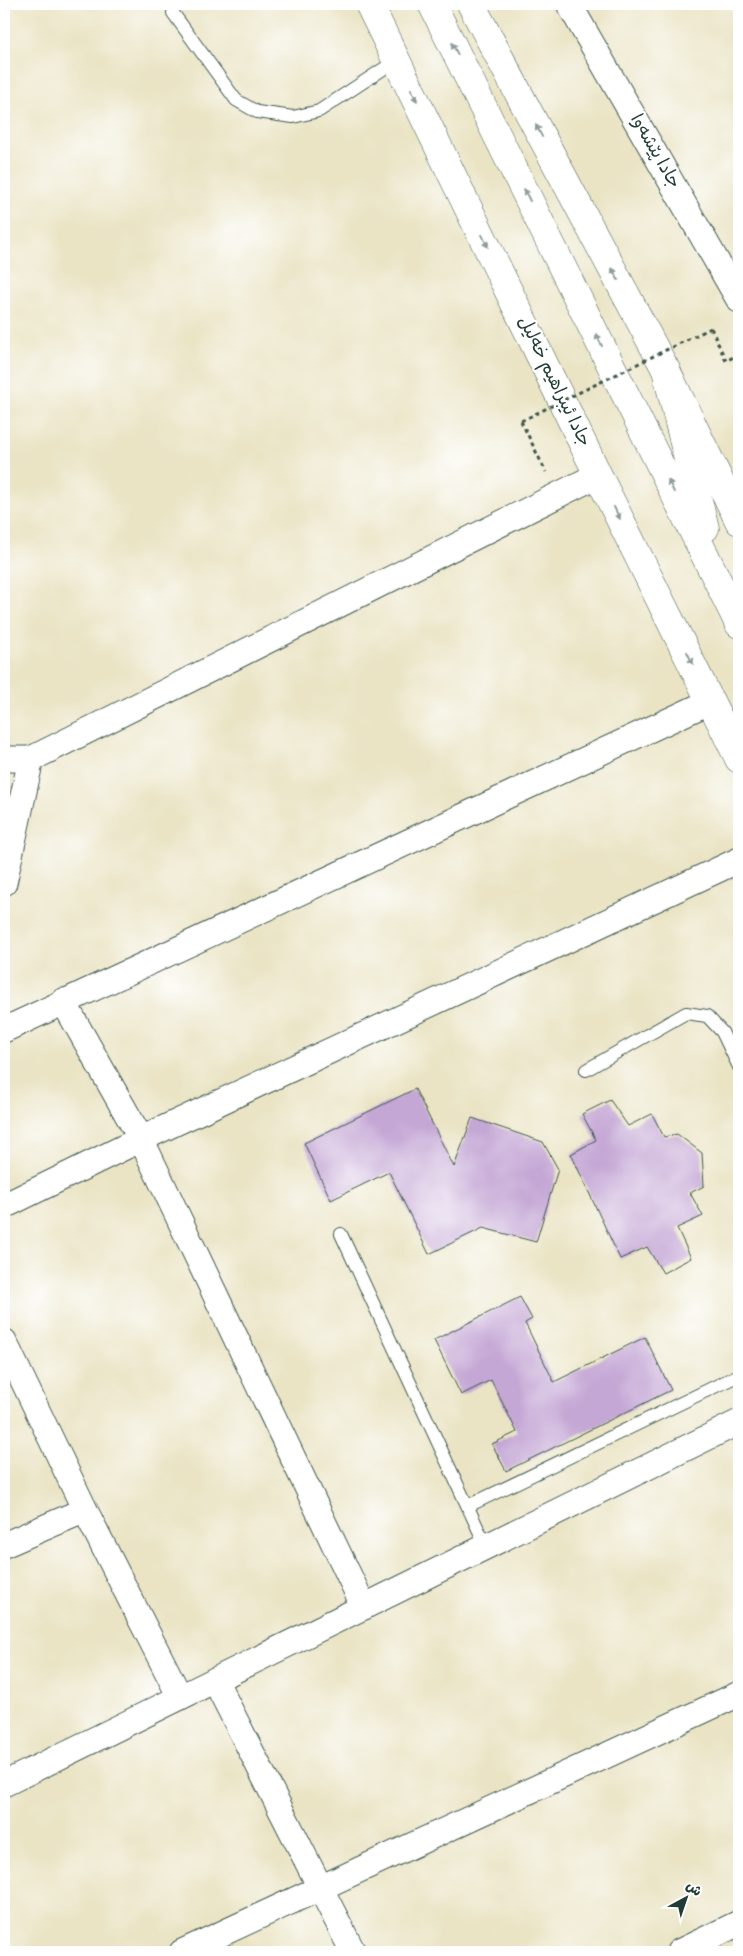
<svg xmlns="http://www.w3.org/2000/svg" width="743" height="1956" font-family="Dekko,'Playpen Sans Arabic',sans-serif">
<rect width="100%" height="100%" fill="#fff"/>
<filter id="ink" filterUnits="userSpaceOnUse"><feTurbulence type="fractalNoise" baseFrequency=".02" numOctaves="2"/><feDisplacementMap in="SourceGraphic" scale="10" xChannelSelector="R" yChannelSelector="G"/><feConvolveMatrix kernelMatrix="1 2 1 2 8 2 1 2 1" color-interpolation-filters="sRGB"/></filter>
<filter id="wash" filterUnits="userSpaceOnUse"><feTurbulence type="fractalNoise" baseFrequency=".0096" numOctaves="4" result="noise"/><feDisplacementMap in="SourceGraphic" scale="20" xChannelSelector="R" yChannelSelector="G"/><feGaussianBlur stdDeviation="1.12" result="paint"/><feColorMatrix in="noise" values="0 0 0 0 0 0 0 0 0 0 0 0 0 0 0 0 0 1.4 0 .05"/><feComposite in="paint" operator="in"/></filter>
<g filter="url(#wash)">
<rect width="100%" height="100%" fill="#eae4c5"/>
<g id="blocks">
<g fill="#c5a7d5">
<polygon points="415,1089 454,1167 472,1118 543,1142 558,1169 536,1242 483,1228 429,1254 389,1172 331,1200 304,1143"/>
<polygon points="610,1100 628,1126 652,1114 664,1137 677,1134 702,1153 704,1186 690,1193 703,1216 677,1228 691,1258 663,1273 647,1247 620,1259 571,1154 596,1140 582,1114"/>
<polygon points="520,1297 532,1319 525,1323 554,1382 645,1337 671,1390 506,1471 492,1444 517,1432 491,1380 461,1395 434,1340"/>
</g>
</g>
</g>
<g filter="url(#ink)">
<use href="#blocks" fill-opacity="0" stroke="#3d564a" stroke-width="1"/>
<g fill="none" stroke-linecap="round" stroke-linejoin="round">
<defs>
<g id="service">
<polyline points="173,13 236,100 257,112 293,117 319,111 397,60"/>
<polyline points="586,1070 686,1013 707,1016 722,1032 739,1067"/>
<polyline points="341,1234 486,1546"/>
<polyline points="468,1506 739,1375"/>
</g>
<g id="minor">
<polyline points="569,4 739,300"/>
<polyline points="4,759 31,759"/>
<polyline points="4,883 31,759 598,475"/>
<polyline points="63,1001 141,1139 364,1607"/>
<polyline points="4,1030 711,701"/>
<polyline points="4,1206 141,1139 739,860"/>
<polyline points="4,1341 85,1510 180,1697"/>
<polyline points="4,1545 85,1510"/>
<polyline points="215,1680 353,1952"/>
<polyline points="4,1784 739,1422"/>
<polyline points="182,1952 739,1694"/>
<polyline points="679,1952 739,1923"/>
</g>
<polyline id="secondary" points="471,4 666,370 739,521"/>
<g id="trunk">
<polyline points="369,4 598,475 739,759"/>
<polyline points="432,4 739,624"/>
<polyline points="666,370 705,528"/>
</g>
</defs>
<use href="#service" stroke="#3d564a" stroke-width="14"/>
<use href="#minor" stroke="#3d564a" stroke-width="27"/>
<use href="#secondary" stroke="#3d564a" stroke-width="29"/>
<use href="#trunk" stroke="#3d564a" stroke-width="29"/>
<g stroke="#3d564a" stroke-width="3" stroke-dasharray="4 4" stroke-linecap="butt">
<polyline points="711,328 726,361 739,354"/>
<polyline points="521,421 546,472"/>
</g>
<use href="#service" stroke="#fff" stroke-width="12"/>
<use href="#minor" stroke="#fff" stroke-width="25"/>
<use href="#secondary" stroke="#fff" stroke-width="28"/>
<use href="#trunk" stroke="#fff" stroke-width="28"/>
<polyline stroke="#3d564a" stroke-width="3" stroke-dasharray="4 4" stroke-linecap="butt" points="521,421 711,328"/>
</g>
<defs><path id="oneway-solid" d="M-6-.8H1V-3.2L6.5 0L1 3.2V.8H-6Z" transform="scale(1.25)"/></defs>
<g fill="#8f9e9a">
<use href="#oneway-solid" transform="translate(455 49) rotate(-116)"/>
<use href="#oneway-solid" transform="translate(414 95) rotate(64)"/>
<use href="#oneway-solid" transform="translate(539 131) rotate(-118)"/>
<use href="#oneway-solid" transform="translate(527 195) rotate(-116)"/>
<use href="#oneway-solid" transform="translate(485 241) rotate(64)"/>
<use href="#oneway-solid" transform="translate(615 274) rotate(-118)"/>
<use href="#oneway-solid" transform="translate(599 340) rotate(-116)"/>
<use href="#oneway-solid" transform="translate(671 486) rotate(-116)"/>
<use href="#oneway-solid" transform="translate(617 513) rotate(63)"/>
<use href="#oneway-solid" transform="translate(690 658) rotate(64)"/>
</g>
</g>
<g text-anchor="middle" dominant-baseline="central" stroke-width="4.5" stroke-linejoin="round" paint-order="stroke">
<g font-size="18" fill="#1f3d34" stroke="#fff">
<text transform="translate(654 152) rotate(60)">جادا پێشەوا</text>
<text transform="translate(553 382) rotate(64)">جادا ئیبراهیم خەلیل</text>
</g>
</g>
<rect width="743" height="1956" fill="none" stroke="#fff" stroke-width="20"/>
<g transform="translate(686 1898) rotate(40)" stroke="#ffffff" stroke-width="4" paint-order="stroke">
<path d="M0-4L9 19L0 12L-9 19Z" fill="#1f3d34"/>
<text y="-8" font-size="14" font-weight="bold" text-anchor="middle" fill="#1f3d34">ش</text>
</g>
</svg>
